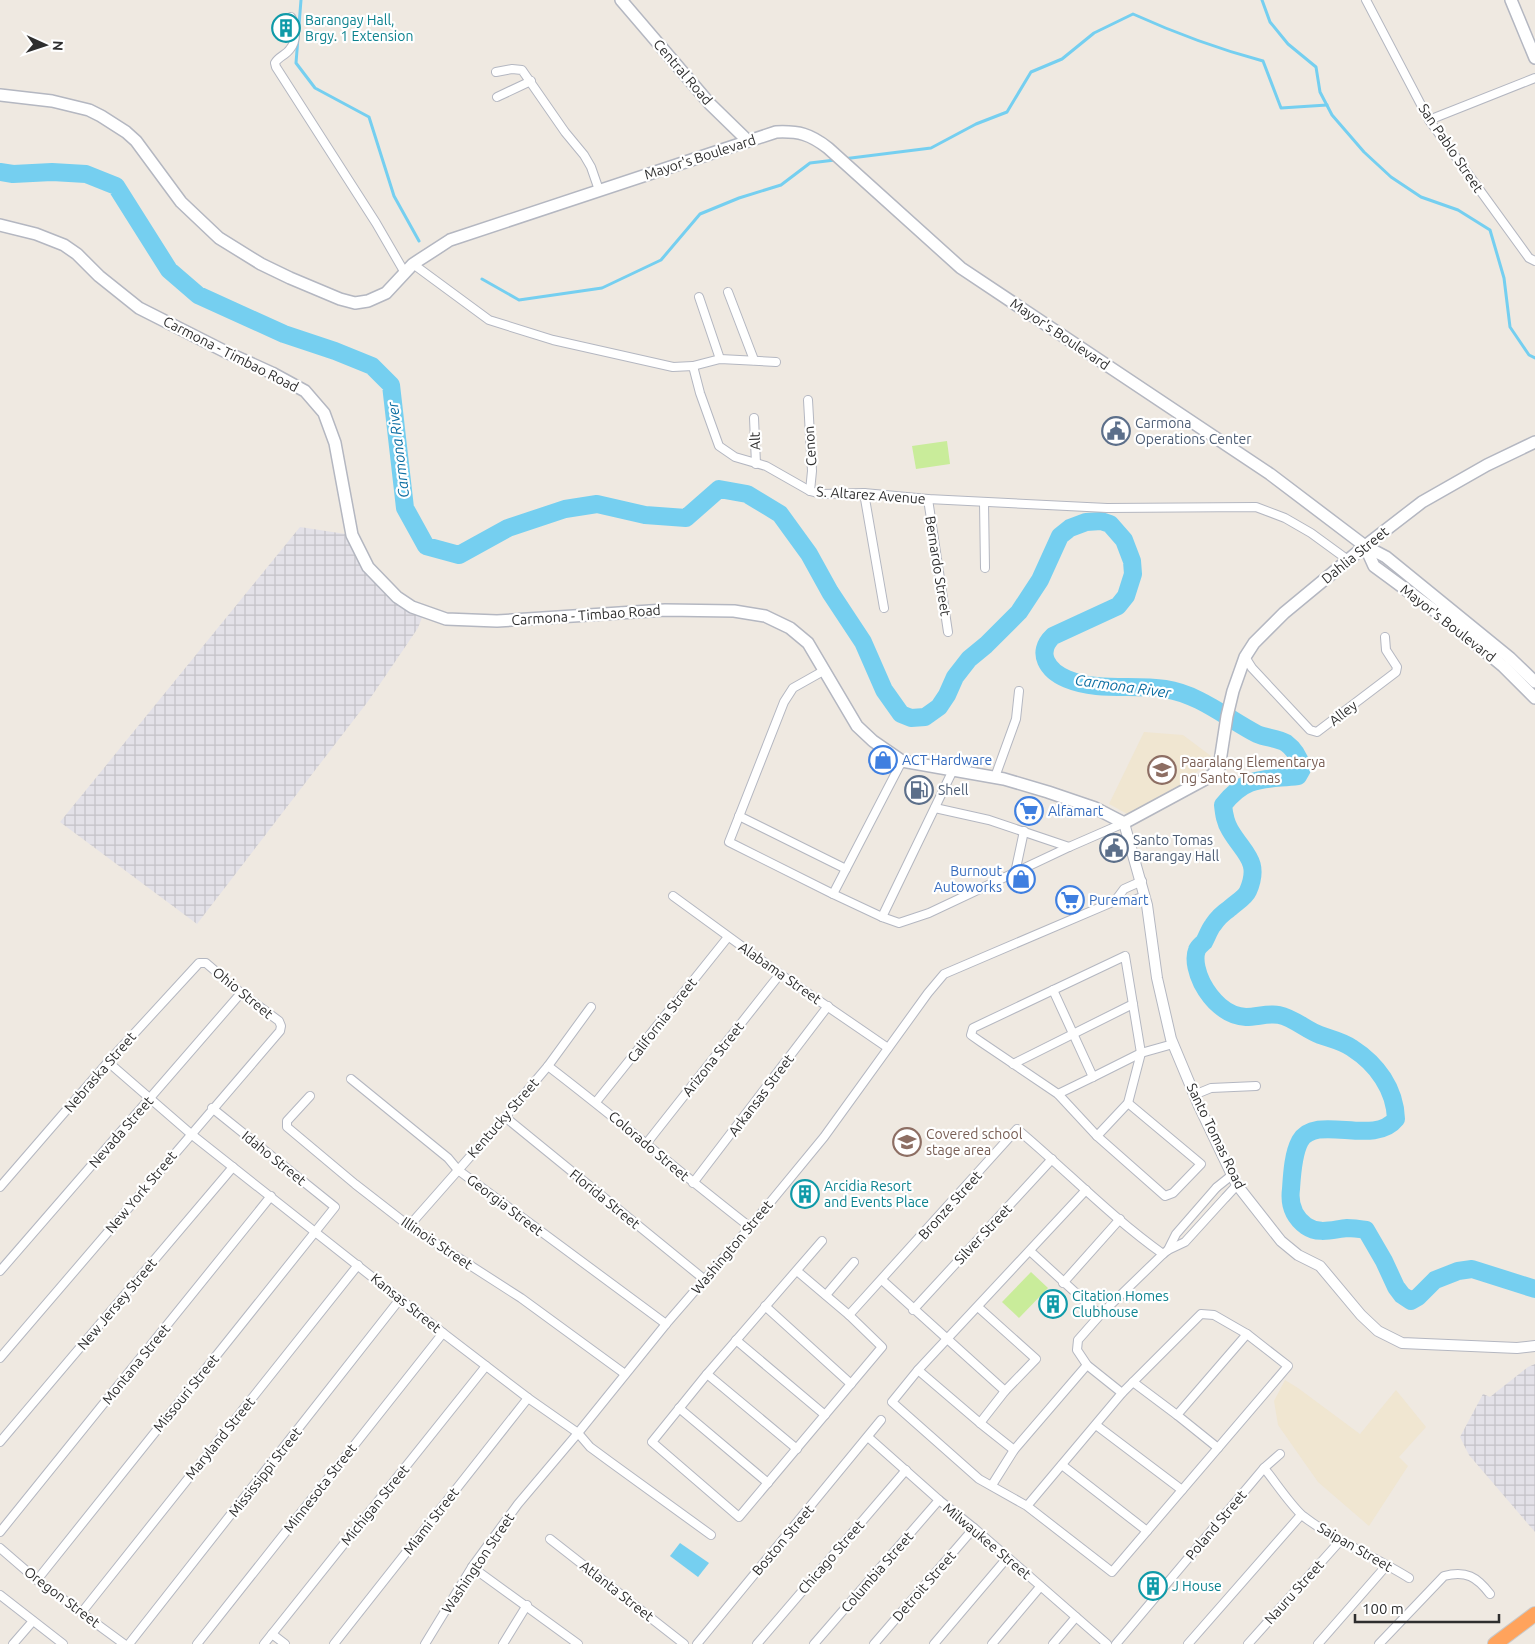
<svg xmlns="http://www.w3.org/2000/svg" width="1535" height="1644" font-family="Ubuntu,sans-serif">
<defs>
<pattern id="industrial-grid" width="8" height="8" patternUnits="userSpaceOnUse" patternTransform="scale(1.25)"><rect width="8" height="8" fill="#e3e1e8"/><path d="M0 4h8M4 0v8" fill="none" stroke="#c3c1c7"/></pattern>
</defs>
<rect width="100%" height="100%" fill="#efe9e1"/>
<g fill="url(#industrial-grid)">
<polygon points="300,527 352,535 368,567 424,612 418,628 369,700 197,924 60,822"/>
<polygon points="1535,1364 1535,1532 1469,1455 1460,1437 1483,1394 1490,1397 1528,1367"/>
</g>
<g fill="#f0e6d1">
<polygon points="1144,732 1183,735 1211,756 1186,784 1131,816 1109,804"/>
<polygon points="907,1133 915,1140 911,1144 913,1146 906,1155 896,1147"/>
<polygon points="1285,1380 1298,1388 1360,1434 1396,1390 1426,1427 1399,1457 1408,1466 1369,1526 1318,1482 1278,1425 1274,1401"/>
</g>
<g fill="#c9ec9a">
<polygon points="947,441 950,464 916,469 912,446"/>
<polygon points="1031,1272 1048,1288 1019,1318 1002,1302"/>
</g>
<polygon fill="#75cff0" points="680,1543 709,1563 698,1577 670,1556"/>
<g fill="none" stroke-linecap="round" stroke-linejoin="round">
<g stroke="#75cff0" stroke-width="3">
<polyline points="301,0 296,63 315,88 369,117 394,196 419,241"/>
<polyline points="1262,0 1270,22 1288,44 1316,67 1320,92 1332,115 1364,152 1391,177 1421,197 1458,210 1490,230 1504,278 1510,327 1529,355 1535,358"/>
<path d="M843 159 931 148 976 124 1007 112 1031 72 1062 59 1094 33 1133 14C1175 33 1218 49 1263 61L1281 108 1327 105"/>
<polyline points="482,279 519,300 602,288 661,260 700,214 739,198 781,185 810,163 835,160"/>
</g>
<path stroke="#75cff0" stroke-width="18" d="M0 172 13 174 52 172 86 174 116 186 169 270 198 295 284 334 335 351 372 366 391 385 405 508 426 546 459 555 508 528 565 509 597 504 645 515 686 518 719 489 747 494 780 514 809 554 830 592 863 642 884 690 901 714 911 718 925 717 939 707 947 695 955 677 969 659 986 645 1019 612 1040 580 1060 536 1070 528 1086 522 1101 521 1110 524 1124 540 1132 561 1133 574 1126 596 1118 606 1053 636C1035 653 1048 671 1067 679 1098 692 1133 684 1165 689 1199 694 1228 719 1257 734 1266 738 1278 738 1286 743 1294 749 1300 759 1302 769L1298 776C1264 780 1246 775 1223 805 1224 814 1225 822 1230 830 1244 854 1261 861 1248 891 1245 898 1235 903 1229 909 1223 913 1217 919 1213 925 1209 930 1207 937 1204 942 1201 945 1198 947 1197 950 1193 960 1198 975 1202 983 1211 1000 1226 1016 1246 1017 1257 1017 1268 1013 1279 1015 1294 1018 1306 1030 1320 1035 1331 1039 1342 1041 1352 1048 1377 1064 1395 1089 1396 1119 1374 1147 1316 1113 1300 1141 1293 1154 1292 1174 1291 1189 1289 1204 1294 1217 1306 1226 1319 1235 1334 1229 1347 1228 1354 1228 1360 1229 1366 1230L1384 1261 1396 1287 1402 1295 1411 1301 1418 1297 1435 1280 1458 1271 1472 1269 1535 1289"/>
<defs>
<g id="minor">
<polyline points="1366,0 1429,120 1529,258 1535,261"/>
<path d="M291 17C296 25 297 41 290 49 286 55 278 57 275 63L276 67 376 223 405 273"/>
<polyline points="496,72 512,69 522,70 565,132 584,155 591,167 599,190"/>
<polyline points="497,97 531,81"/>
<polyline points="1429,120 1535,78"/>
<polyline points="413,264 489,320 553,340 673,367 693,366 700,393 719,446 735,457 766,466 810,491 821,494 864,493 928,499 1107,508 1256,507 1285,518 1311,533 1348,560"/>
<polyline points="728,292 754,360"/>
<polyline points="699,297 720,359"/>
<polyline points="693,366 720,359 776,362"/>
<polyline points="808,400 812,471 810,491"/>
<polyline points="754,418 756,464"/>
<polyline points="864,493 884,608"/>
<polyline points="928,499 948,632"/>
<polyline points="984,502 985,568"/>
<polyline points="1245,657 1252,668 1310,730 1317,732 1396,672 1397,667 1386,650 1385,637"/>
<polyline points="825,670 793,688 784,702 729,842 833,894 882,917 899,923 929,913 1069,847 1124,823"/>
<polyline points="995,777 1016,719 1019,691"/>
<polyline points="935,808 989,820 1069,847"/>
<polyline points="739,816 846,869"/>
<polyline points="1015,873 1024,831"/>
<polyline points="833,894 902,761"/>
<polyline points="673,896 780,974 888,1048"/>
<polyline points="1115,901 1128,902 1145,896"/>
<polyline points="882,917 953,770"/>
<polyline points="1053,990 1093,1077 1141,1053"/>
<polyline points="108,1062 191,1134 443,1333 528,1398 578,1433 590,1447 609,1461 711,1535"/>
<polyline points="1013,1064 1133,1004"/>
<path d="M548 1066C616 1118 682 1174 750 1227"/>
<polyline points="351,1079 448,1158 458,1170 666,1324"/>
<polyline points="1058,1094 1093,1077"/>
<polyline points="1194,1095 1211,1088 1256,1086"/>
<polyline points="310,1096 287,1121 287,1127 355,1184 409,1226 521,1298 625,1374"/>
<polyline points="596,1102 728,937"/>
<polyline points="1128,1103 1201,1164 1173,1193 1165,1196 1097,1136 1058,1094 981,1042 971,1035 973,1028 1125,956 1141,1053 1173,1044"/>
<polyline points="505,1117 705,1280"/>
<polyline points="1097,1136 1128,1103 1141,1053"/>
<polyline points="646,1144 780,974"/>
<polyline points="693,1183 828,1006"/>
<polyline points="0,1187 108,1062 199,963 206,963 241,993 279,1021 281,1026 280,1031 0,1358"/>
<polyline points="1217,1187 1232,1175"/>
<polyline points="1226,1197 1237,1185"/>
<polyline points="409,1226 505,1117 548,1066 591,1007"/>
<polyline points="1168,1250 1176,1234 1216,1188"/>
<polyline points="1030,1251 1100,1315"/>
<polyline points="0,1271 241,993"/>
<polyline points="797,1271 849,1315 882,1347 739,1517 652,1442 707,1374 822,1241"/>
<polyline points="882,1280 1005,1391"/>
<polyline points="1063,1283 1120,1219"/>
<polyline points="826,1295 854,1262"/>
<polyline points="765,1306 851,1384"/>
<polyline points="978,1307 1036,1359 1005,1391 980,1423"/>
<polyline points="913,1310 1052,1159"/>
<path d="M849 1315 1017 1129C1066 1170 1111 1217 1163 1254"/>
<polyline points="736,1340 825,1415"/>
<polyline points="918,1370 980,1423 1014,1450"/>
<polyline points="707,1374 797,1449"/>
<polyline points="1133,1382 1177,1415 1218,1448"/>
<polyline points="1122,1393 1087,1365 1077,1350 1078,1340 1100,1315 1163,1254 1168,1250 1185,1242 1225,1198"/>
<polyline points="679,1408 768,1483"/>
<polyline points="1177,1415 1247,1334"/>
<polyline points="1096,1425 1182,1490"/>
<polyline points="868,1437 939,1500 974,1528 1107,1644"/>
<polyline points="0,1442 233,1167"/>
<polyline points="1062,1465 1147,1531"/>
<path d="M1264 1468C1274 1480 1291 1506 1303 1516 1335 1541 1374 1556 1409 1578"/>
<polyline points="992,1485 1014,1450 1087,1365"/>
<polyline points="1027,1506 1122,1393 1201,1314 1214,1315 1247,1334 1288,1366 1112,1572 1027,1506 979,1479 892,1402 918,1370 1086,1190"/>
<polyline points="0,1532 271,1196"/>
<polyline points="550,1539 684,1644"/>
<polyline points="0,1548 37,1580 124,1644"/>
<polyline points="472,1567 578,1644"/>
<polyline points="37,1580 335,1207 212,1108"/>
<polyline points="0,1595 63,1644"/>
<polyline points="82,1612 358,1265"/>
<polyline points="272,1634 285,1644"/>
<polyline points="13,1644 33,1621"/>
<polyline points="129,1644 400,1299"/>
<polyline points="197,1644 443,1333"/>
<polyline points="264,1644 486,1366"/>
<polyline points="334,1644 528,1398"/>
<polyline points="425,1644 472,1567 518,1504 578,1433 666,1324 750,1227 824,1137 928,993 944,974 1115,901 1124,889 1142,881"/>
<polyline points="503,1644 527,1605"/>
<polyline points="697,1644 881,1420"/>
<polyline points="757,1644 906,1470"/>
<polyline points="814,1644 939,1500"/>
<polyline points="874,1644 974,1528"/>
<polyline points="934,1644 1007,1558"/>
<polyline points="992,1644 1040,1587"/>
<polyline points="1053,1644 1076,1617"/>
<polyline points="1116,1644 1264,1468 1280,1454"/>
<polyline points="1188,1644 1301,1515"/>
<polyline points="1248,1644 1340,1541"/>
<polyline points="1318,1644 1387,1565"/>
<path d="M1379 1644 1444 1576C1466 1570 1477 1577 1490 1594"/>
</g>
<polyline id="tertiary" points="1124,823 1147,905 1157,978 1171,1039 1199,1106 1232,1175 1237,1185 1281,1241 1298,1255 1320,1266 1361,1315 1378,1331 1402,1343 1517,1348 1535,1346"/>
<g id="secondary">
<polyline points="621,0 710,104 748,141"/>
<polyline points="1511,0 1535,58"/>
<path d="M0 95 52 101 89 110 101 116 126 132 136 141 181 202 219 238 261 264 290 278 340 299 355 303 368 301 386 293 413 264 450 240 776 132C799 131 810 134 828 148L961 268 1270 474 1365 546 1386 557 1510 658 1535 682"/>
<polyline points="0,225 36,234 64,245 77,254 99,276 139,308 228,353 272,373 305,391 324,413 335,443 352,535 368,567 397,597 412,607 446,619 497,621 665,610 734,611 765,616 790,628 808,643 857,726 873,741 902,761 1004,779 1048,792 1095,808 1124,823 1211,776 1219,768 1227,716 1233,691 1245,657 1254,643 1284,613 1365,546 1422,502 1487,465 1535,442"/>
<polyline points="1365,546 1374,566 1446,619 1503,666 1535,698"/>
</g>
<polyline id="motorway" points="1495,1644 1535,1614"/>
</defs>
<use href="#minor" stroke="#b4b7c1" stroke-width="10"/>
<use href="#tertiary" stroke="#b4b7c1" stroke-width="12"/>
<use href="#secondary" stroke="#b4b7c1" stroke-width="14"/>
<use href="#motorway" stroke="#c9c9c9" stroke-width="16"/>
<use href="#minor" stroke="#fff" stroke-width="8"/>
<use href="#tertiary" stroke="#fff" stroke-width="10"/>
<use href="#secondary" stroke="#fff" stroke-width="11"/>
<use href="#motorway" stroke="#ffa35c" stroke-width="14"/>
</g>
<defs>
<symbol id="building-ring" viewBox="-11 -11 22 22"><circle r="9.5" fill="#fff" stroke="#0f9aa8" stroke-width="1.5"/><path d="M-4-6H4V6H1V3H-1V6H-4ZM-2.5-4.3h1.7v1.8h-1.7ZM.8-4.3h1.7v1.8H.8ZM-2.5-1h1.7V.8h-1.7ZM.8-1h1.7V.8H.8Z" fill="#0f9aa8"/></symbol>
<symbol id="civic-ring" viewBox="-11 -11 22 22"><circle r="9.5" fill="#fff" stroke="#5c6f8a" stroke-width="1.5"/><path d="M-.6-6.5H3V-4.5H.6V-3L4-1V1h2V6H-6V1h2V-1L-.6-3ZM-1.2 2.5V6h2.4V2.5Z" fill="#5c6f8a"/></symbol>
<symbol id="shop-ring" viewBox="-11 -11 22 22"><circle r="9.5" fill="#fff" stroke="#3f7fe0" stroke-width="1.5"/><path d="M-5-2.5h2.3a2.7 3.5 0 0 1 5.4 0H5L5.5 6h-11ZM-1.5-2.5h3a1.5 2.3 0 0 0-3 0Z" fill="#3f7fe0"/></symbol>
<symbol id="school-ring" viewBox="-11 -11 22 22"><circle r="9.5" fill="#fff" stroke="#8d6e63" stroke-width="1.5"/><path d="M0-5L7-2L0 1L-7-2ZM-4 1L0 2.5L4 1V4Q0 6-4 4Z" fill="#8d6e63"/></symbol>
<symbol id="fuel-ring" viewBox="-11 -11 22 22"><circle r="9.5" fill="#fff" stroke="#5c6f8a" stroke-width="1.5"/><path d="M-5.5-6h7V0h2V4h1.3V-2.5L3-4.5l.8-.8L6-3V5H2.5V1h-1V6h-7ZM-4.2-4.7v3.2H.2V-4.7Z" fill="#5c6f8a"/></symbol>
<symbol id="supermarket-ring" viewBox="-11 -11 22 22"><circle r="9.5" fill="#fff" stroke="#3f7fe0" stroke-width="1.5"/><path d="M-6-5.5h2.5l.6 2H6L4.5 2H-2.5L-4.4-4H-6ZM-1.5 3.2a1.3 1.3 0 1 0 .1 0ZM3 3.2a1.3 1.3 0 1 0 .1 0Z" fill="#3f7fe0"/></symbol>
</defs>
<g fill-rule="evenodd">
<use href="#building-ring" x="270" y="12" width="32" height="32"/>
<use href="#civic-ring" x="1100" y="415" width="32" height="32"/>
<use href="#shop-ring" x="867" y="744" width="32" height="32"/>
<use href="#school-ring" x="1146" y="754" width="32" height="32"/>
<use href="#fuel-ring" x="903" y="774" width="32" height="32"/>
<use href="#supermarket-ring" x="1013" y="795" width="32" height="32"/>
<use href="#civic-ring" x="1098" y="832" width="32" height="32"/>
<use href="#shop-ring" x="1005" y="863" width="32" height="32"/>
<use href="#supermarket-ring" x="1054" y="884" width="32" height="32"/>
<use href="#school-ring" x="891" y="1126" width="32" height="32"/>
<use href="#building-ring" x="789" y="1178" width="32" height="32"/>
<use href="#building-ring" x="1037" y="1288" width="32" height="32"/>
<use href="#building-ring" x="1137" y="1570" width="32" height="32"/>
</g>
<g text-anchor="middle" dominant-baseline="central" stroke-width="4.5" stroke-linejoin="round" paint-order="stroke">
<g font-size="14" fill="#0d838f" stroke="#fff" text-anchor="start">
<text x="305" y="20">Barangay Hall,<tspan x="305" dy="16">Brgy. 1 Extension</tspan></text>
<text x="824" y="1186">Arcidia Resort<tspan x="824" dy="16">and Events Place</tspan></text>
<text x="1072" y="1296">Citation Homes<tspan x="1072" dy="16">Clubhouse</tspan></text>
<text x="1172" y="1586">J House</text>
</g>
<g font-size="14" fill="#2e2e2e" stroke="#fff">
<text transform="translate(683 72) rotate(49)">Central Road</text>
<text transform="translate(1451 148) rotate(56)">San Pablo Street</text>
<text transform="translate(700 157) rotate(-18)">Mayor's Boulevard</text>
<text transform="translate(1060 334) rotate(34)">Mayor's Boulevard</text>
<text transform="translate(231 354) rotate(27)">Carmona - Timbao Road</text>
<text transform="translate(755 441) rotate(-92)">Alt</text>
<text transform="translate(810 446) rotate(-94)">Cenon</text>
<text transform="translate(871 495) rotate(4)">S. Altarez Avenue</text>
<text transform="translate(1355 555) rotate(-39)">Dahlia Street</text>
<text transform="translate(938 566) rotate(81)">Bernardo Street</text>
<text transform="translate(586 615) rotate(-4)">Carmona - Timbao Road</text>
<text transform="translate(1448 623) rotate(38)">Mayor's Boulevard</text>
<text transform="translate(1343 713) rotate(-38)">Alley</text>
<text transform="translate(780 973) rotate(35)">Alabama Street</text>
<text transform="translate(243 993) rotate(39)">Ohio Street</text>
<text transform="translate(662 1020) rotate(-52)">California Street</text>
<text transform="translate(713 1059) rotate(-52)">Arizona Street</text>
<text transform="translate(100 1072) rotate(-49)">Nebraska Street</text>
<text transform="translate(761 1095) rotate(-53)">Arkansas Street</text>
<text transform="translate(503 1118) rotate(-49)">Kentucky Street</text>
<text transform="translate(121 1132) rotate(-49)">Nevada Street</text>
<text transform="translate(1216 1136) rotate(64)">Santo Tomas Road</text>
<text transform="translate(649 1146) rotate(40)">Colorado Street</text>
<text transform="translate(274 1158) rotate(39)">Idaho Street</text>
<text transform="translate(141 1192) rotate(-50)">New York Street</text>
<text transform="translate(605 1199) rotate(39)">Florida Street</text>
<text transform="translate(505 1205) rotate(37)">Georgia Street</text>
<text transform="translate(950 1205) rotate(-48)">Bronze Street</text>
<text transform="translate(983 1234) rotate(-47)">Silver Street</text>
<text transform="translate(437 1243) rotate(34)">Illinois Street</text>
<text transform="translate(732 1247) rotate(-50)">Washington Street</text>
<text transform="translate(406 1303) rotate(39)">Kansas Street</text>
<text transform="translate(117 1304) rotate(-50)">New Jersey Street</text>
<text transform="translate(136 1364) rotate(-51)">Montana Street</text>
<text transform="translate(186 1393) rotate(-51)">Missouri Street</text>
<text transform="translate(220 1438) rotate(-51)">Maryland Street</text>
<text transform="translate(265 1472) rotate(-52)">Mississippi Street</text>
<text transform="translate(320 1488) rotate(-52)">Minnesota Street</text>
<text transform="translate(375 1505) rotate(-51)">Michigan Street</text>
<text transform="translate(431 1521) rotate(-52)">Miami Street</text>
<text transform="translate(1216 1525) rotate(-50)">Poland Street</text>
<text transform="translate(783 1540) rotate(-50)">Boston Street</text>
<text transform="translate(987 1541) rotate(40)">Milwaukee Street</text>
<text transform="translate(1355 1547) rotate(30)">Saipan Street</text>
<text transform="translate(831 1557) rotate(-49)">Chicago Street</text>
<text transform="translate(478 1563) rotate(-56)">Washington Street</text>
<text transform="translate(877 1572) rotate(-49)">Columbia Street</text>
<text transform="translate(924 1586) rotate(-49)">Detroit Street</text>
<text transform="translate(617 1591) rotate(38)">Atlanta Street</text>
<text transform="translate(1294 1592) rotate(-48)">Nauru Street</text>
<text transform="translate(62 1597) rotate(37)">Oregon Street</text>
</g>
<g font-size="14" fill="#4e5e75" stroke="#fff" text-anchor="start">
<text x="1135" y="423">Carmona<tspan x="1135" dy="16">Operations Center</tspan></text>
<text x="938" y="790">Shell</text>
<text x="1133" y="840">Santo Tomas<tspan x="1133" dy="16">Barangay Hall</tspan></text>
</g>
<g font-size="14" fill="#366cbe" stroke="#fff" text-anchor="start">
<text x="902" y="760">ACT Hardware</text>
<text x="1048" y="811">Alfamart</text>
<text x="1002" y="871" text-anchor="end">Burnout<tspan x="1002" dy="16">Autoworks</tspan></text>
<text x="1089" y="900">Puremart</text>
</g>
<g font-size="14" fill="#785e54" stroke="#fff" text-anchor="start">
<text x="1181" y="762">Paaralang Elementarya<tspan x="1181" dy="16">ng Santo Tomas</tspan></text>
<text x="926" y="1134">Covered school<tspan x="926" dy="16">stage area</tspan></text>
</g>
<g font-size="15" font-style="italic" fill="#0d6fa3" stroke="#fff">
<text transform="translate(398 450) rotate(-97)">Carmona River</text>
<text transform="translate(1123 686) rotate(8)">Carmona River</text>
</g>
</g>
<g transform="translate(45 45) rotate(93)" stroke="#ffffff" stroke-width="4" paint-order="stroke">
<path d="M0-4L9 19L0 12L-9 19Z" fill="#2e2e2e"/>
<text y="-8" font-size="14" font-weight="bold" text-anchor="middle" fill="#2e2e2e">N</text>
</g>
<path d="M1355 1614v8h144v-8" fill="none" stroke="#2e2e2e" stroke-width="2.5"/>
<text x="1362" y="1614" font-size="15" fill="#2e2e2e" stroke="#ffffff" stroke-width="4" paint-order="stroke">100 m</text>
</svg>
